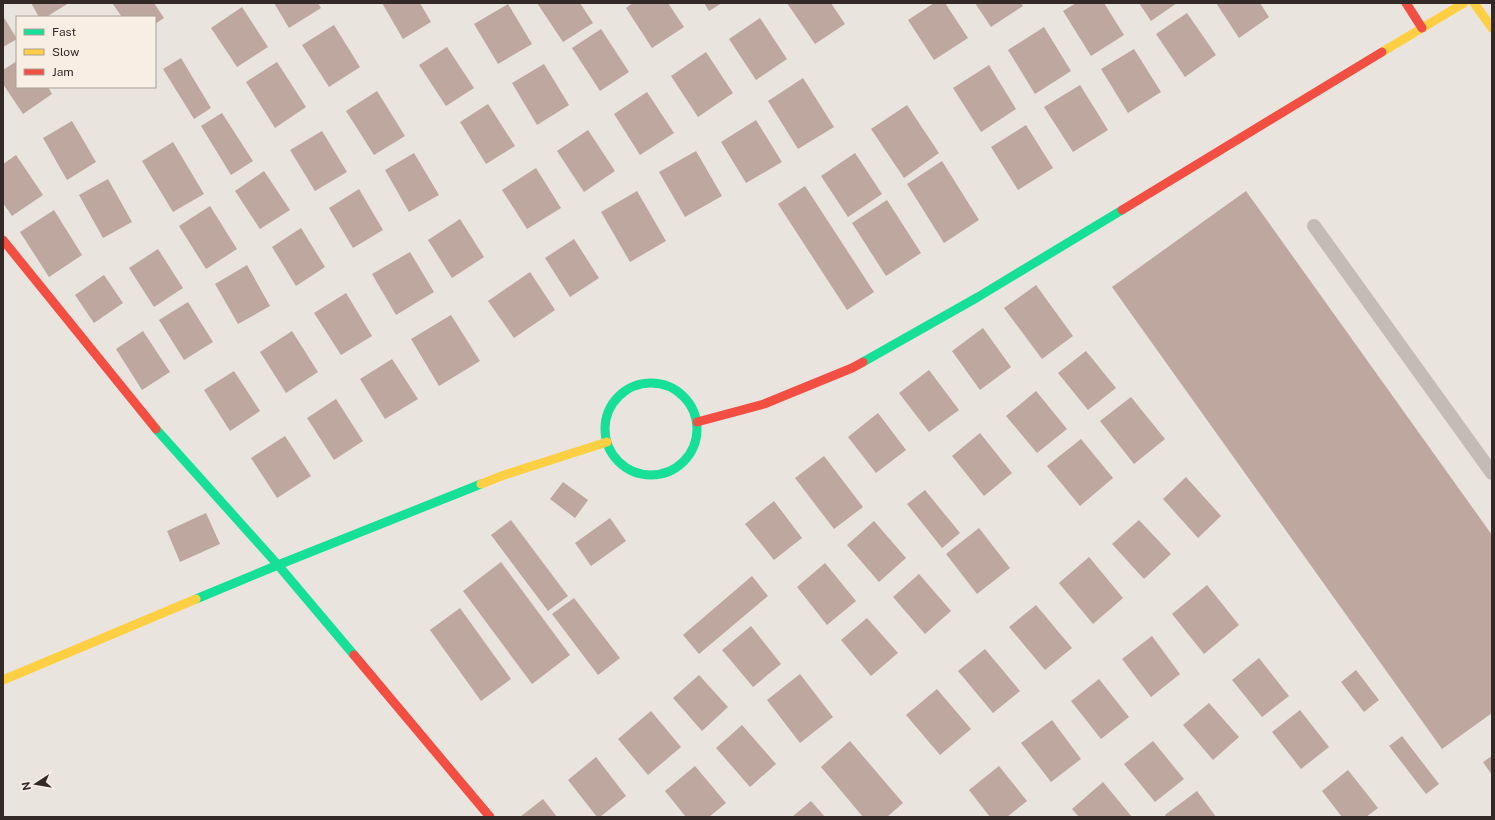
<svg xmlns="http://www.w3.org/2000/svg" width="1495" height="820" font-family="'Public Sans',sans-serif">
<rect width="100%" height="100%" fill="#eae4de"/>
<g fill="#bda79f">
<polygon points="31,3 69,3 46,17 39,17"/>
<polygon points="112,3 154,3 164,18 155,24 155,17 122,17"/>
<polygon points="274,3 318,3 321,8 289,28"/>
<polygon points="382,3 420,3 431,22 403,39"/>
<polygon points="537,3 580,3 593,23 563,42"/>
<polygon points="633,3 668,3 684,27 652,48 626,8"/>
<polygon points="704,3 722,3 709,11"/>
<polygon points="787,3 831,3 845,24 815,44"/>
<polygon points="934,3 945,3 968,38 934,60 908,20"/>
<polygon points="975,3 1021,3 1023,6 991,27"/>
<polygon points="1076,3 1104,3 1124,35 1091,56 1063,11"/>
<polygon points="1139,3 1177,3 1151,21"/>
<polygon points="1216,3 1260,3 1269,17 1239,38"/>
<polygon points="508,4 532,44 498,64 474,24"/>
<polygon points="242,7 268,47 237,67 211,28"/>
<polygon points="1187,13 1216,55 1185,77 1156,34"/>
<polygon points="3,16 17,39 3,47"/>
<polygon points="760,18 787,59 756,80 729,39"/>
<polygon points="334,25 360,67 329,87 302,45"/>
<polygon points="1044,27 1071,71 1035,94 1008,50"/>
<polygon points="601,29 629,72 600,91 572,48"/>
<polygon points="447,47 474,88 446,106 419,65"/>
<polygon points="1134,49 1161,92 1128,113 1101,69"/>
<polygon points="706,52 733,93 698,117 671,76"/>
<polygon points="181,58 211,108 194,119 163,69"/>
<polygon points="17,61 17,87 48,87 52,94 23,114 3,84 3,70"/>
<polygon points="277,62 306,107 275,128 246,82"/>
<polygon points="544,64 569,105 537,125 512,83"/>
<polygon points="989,65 1016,109 981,132 953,88"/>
<polygon points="803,78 834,127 798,149 768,101"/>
<polygon points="1080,85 1108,130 1073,152 1044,107"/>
<polygon points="377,91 405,136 374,155 346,111"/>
<polygon points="647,92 674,133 640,155 614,114"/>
<polygon points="488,104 515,146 486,164 460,122"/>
<polygon points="907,105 939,153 904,178 871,129"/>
<polygon points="222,113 253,161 231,175 201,126"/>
<polygon points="756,120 782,162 746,183 721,142"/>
<polygon points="72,121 96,162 67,180 43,138"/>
<polygon points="1026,125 1053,168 1018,190 991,147"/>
<polygon points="588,130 615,171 584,192 557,151"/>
<polygon points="322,131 347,172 315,191 290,150"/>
<polygon points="173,142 204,194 173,212 142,161"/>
<polygon points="696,151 722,196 685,217 659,172"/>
<polygon points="414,153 439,195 409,212 385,170"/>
<polygon points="855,153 882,194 848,217 821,176"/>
<polygon points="16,155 43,195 12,216 3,203 3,164"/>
<polygon points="942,161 979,220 944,243 907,184"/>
<polygon points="536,168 561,208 527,229 502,190"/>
<polygon points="264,171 290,210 260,229 235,191"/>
<polygon points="108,179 132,222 103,238 79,195"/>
<polygon points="805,186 874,292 847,310 778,204"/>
<polygon points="359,189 383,230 353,248 329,208"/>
<polygon points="637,191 666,241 630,262 601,212"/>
<polygon points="1246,191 1492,535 1492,713 1442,749 1112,287"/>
<polygon points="887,200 921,253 886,276 852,223"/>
<polygon points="210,206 237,249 206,269 179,226"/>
<polygon points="54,210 82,255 49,277 20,232"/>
<polygon points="460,219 484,257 452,278 428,240"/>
<polygon points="301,228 325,267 296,286 272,247"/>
<polygon points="574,239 599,278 570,297 545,258"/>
<polygon points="158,249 183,288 154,307 129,268"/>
<polygon points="410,252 434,292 396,315 372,274"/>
<polygon points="247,265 270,306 238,324 215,284"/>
<polygon points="530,272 555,310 514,338 488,301"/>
<polygon points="104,275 123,303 94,323 75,295"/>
<polygon points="1036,285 1073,336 1042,359 1004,308"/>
<polygon points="346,293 372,336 341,355 314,313"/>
<polygon points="188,302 213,342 184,360 159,320"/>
<polygon points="451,315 480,361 439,386 411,339"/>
<polygon points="983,328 1011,367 980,390 952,351"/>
<polygon points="143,331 170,372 142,390 116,349"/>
<polygon points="292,331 318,372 286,393 260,352"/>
<polygon points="1086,351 1116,388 1088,410 1058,373"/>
<polygon points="392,359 418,399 385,419 360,379"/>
<polygon points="929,370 959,410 929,432 899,393"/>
<polygon points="234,371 260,411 230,431 204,390"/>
<polygon points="1036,391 1067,429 1037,453 1006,416"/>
<polygon points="1131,397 1165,439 1134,464 1100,421"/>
<polygon points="336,399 363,441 334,460 307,418"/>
<polygon points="878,413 906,450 876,473 848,437"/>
<polygon points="980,433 1012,473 984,496 952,456"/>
<polygon points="285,436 311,476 277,498 251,458"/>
<polygon points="1081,439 1113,478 1080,506 1047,466"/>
<polygon points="824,456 863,507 834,529 795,478"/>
<polygon points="1186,477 1221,516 1198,538 1163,499"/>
<polygon points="563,482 588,500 575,518 550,499"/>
<polygon points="925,490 960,533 942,548 907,504"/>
<polygon points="774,501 802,538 774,560 745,524"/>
<polygon points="206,513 220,544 180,562 167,531"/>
<polygon points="610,518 626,541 591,566 575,543"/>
<polygon points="511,520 568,596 548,611 491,535"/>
<polygon points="1139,520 1171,554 1144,579 1112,544"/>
<polygon points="874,521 906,558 879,582 847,545"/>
<polygon points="979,528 1010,568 977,594 946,554"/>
<polygon points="1089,557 1123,598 1093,624 1059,583"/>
<polygon points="501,562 570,655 532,684 463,591"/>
<polygon points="825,563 856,601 827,625 797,587"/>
<polygon points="919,574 951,611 925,634 893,597"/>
<polygon points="752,576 768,596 699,654 683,635"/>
<polygon points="1207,585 1239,625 1204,654 1172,614"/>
<polygon points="574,598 620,658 598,675 552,614"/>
<polygon points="1036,605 1072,648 1045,670 1009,627"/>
<polygon points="460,608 511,679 481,701 430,630"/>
<polygon points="867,618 898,653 871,676 841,640"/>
<polygon points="751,626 781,664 753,687 722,650"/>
<polygon points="1152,636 1180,674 1151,697 1122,659"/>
<polygon points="985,649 1020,691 993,713 958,671"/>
<polygon points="1259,658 1289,696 1262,717 1232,680"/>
<polygon points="1356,670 1379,700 1364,712 1341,682"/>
<polygon points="800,674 833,717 800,743 767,700"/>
<polygon points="699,675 728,707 702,731 673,698"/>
<polygon points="1099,679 1129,717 1101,739 1071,701"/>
<polygon points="937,689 971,729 940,755 906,715"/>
<polygon points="1209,703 1239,737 1213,760 1183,725"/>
<polygon points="1300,710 1329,747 1301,769 1272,732"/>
<polygon points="651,711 681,747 648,775 618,739"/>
<polygon points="1052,720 1081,759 1051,782 1021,743"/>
<polygon points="742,725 776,764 750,787 716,748"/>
<polygon points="1402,736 1439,784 1426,794 1389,746"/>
<polygon points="850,741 903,803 887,817 863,817 821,767"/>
<polygon points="1153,741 1184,779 1155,802 1124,764"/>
<polygon points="1492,756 1492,775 1483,762"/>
<polygon points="596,757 626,796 600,817 597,817 568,780"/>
<polygon points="695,766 726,803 709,817 686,817 665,791"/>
<polygon points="999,766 1027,801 1007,817 990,817 969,790"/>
<polygon points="1348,770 1378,808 1366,817 1342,817 1322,791"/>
<polygon points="1103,782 1132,817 1079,817 1072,809"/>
<polygon points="1197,791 1216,817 1166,817 1165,815"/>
<polygon points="543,799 557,817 520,817"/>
<polygon points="811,801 825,817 792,817"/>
</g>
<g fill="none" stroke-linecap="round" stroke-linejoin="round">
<polyline stroke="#c3bcb6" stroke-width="14" points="1314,226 1492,473"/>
<g stroke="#16e098" stroke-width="9">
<polyline points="863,362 978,297 1122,210"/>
<circle cx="651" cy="429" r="46"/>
<polyline points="156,429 278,565 354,655"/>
<polyline points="196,599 278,565 481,484"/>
</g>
<g stroke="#ffcf43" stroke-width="9">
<polyline points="1474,3 1492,28"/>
<polyline points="1382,52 1464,3"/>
<polyline points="481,484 504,475 607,442"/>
<polyline points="3,680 196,599"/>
</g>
<g stroke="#f24e42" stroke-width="9">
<polyline points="1406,3 1422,28"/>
<polyline points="1122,210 1382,52"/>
<polyline points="3,240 156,429"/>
<polyline points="697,422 764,404 852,368 863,362"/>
<polyline points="354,655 490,817"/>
</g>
</g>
<rect width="1495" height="820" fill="none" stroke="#332926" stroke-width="8"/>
<rect x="16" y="16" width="140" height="72" fill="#f8eee4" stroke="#a99f98"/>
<rect x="24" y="29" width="20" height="6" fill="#16e098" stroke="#a99f98"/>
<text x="52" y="36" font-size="12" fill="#332926">Fast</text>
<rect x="24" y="49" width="20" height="6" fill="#ffcf43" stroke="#a99f98"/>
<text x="52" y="56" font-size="12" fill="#332926">Slow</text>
<rect x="24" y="69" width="20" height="6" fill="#f24e42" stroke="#a99f98"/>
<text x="52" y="76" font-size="12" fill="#332926">Jam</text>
<g transform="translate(36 784) rotate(258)" stroke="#f8eee4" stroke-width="3" paint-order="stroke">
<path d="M0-3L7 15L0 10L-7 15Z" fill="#332926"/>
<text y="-6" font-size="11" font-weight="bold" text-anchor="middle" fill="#332926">N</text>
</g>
</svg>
